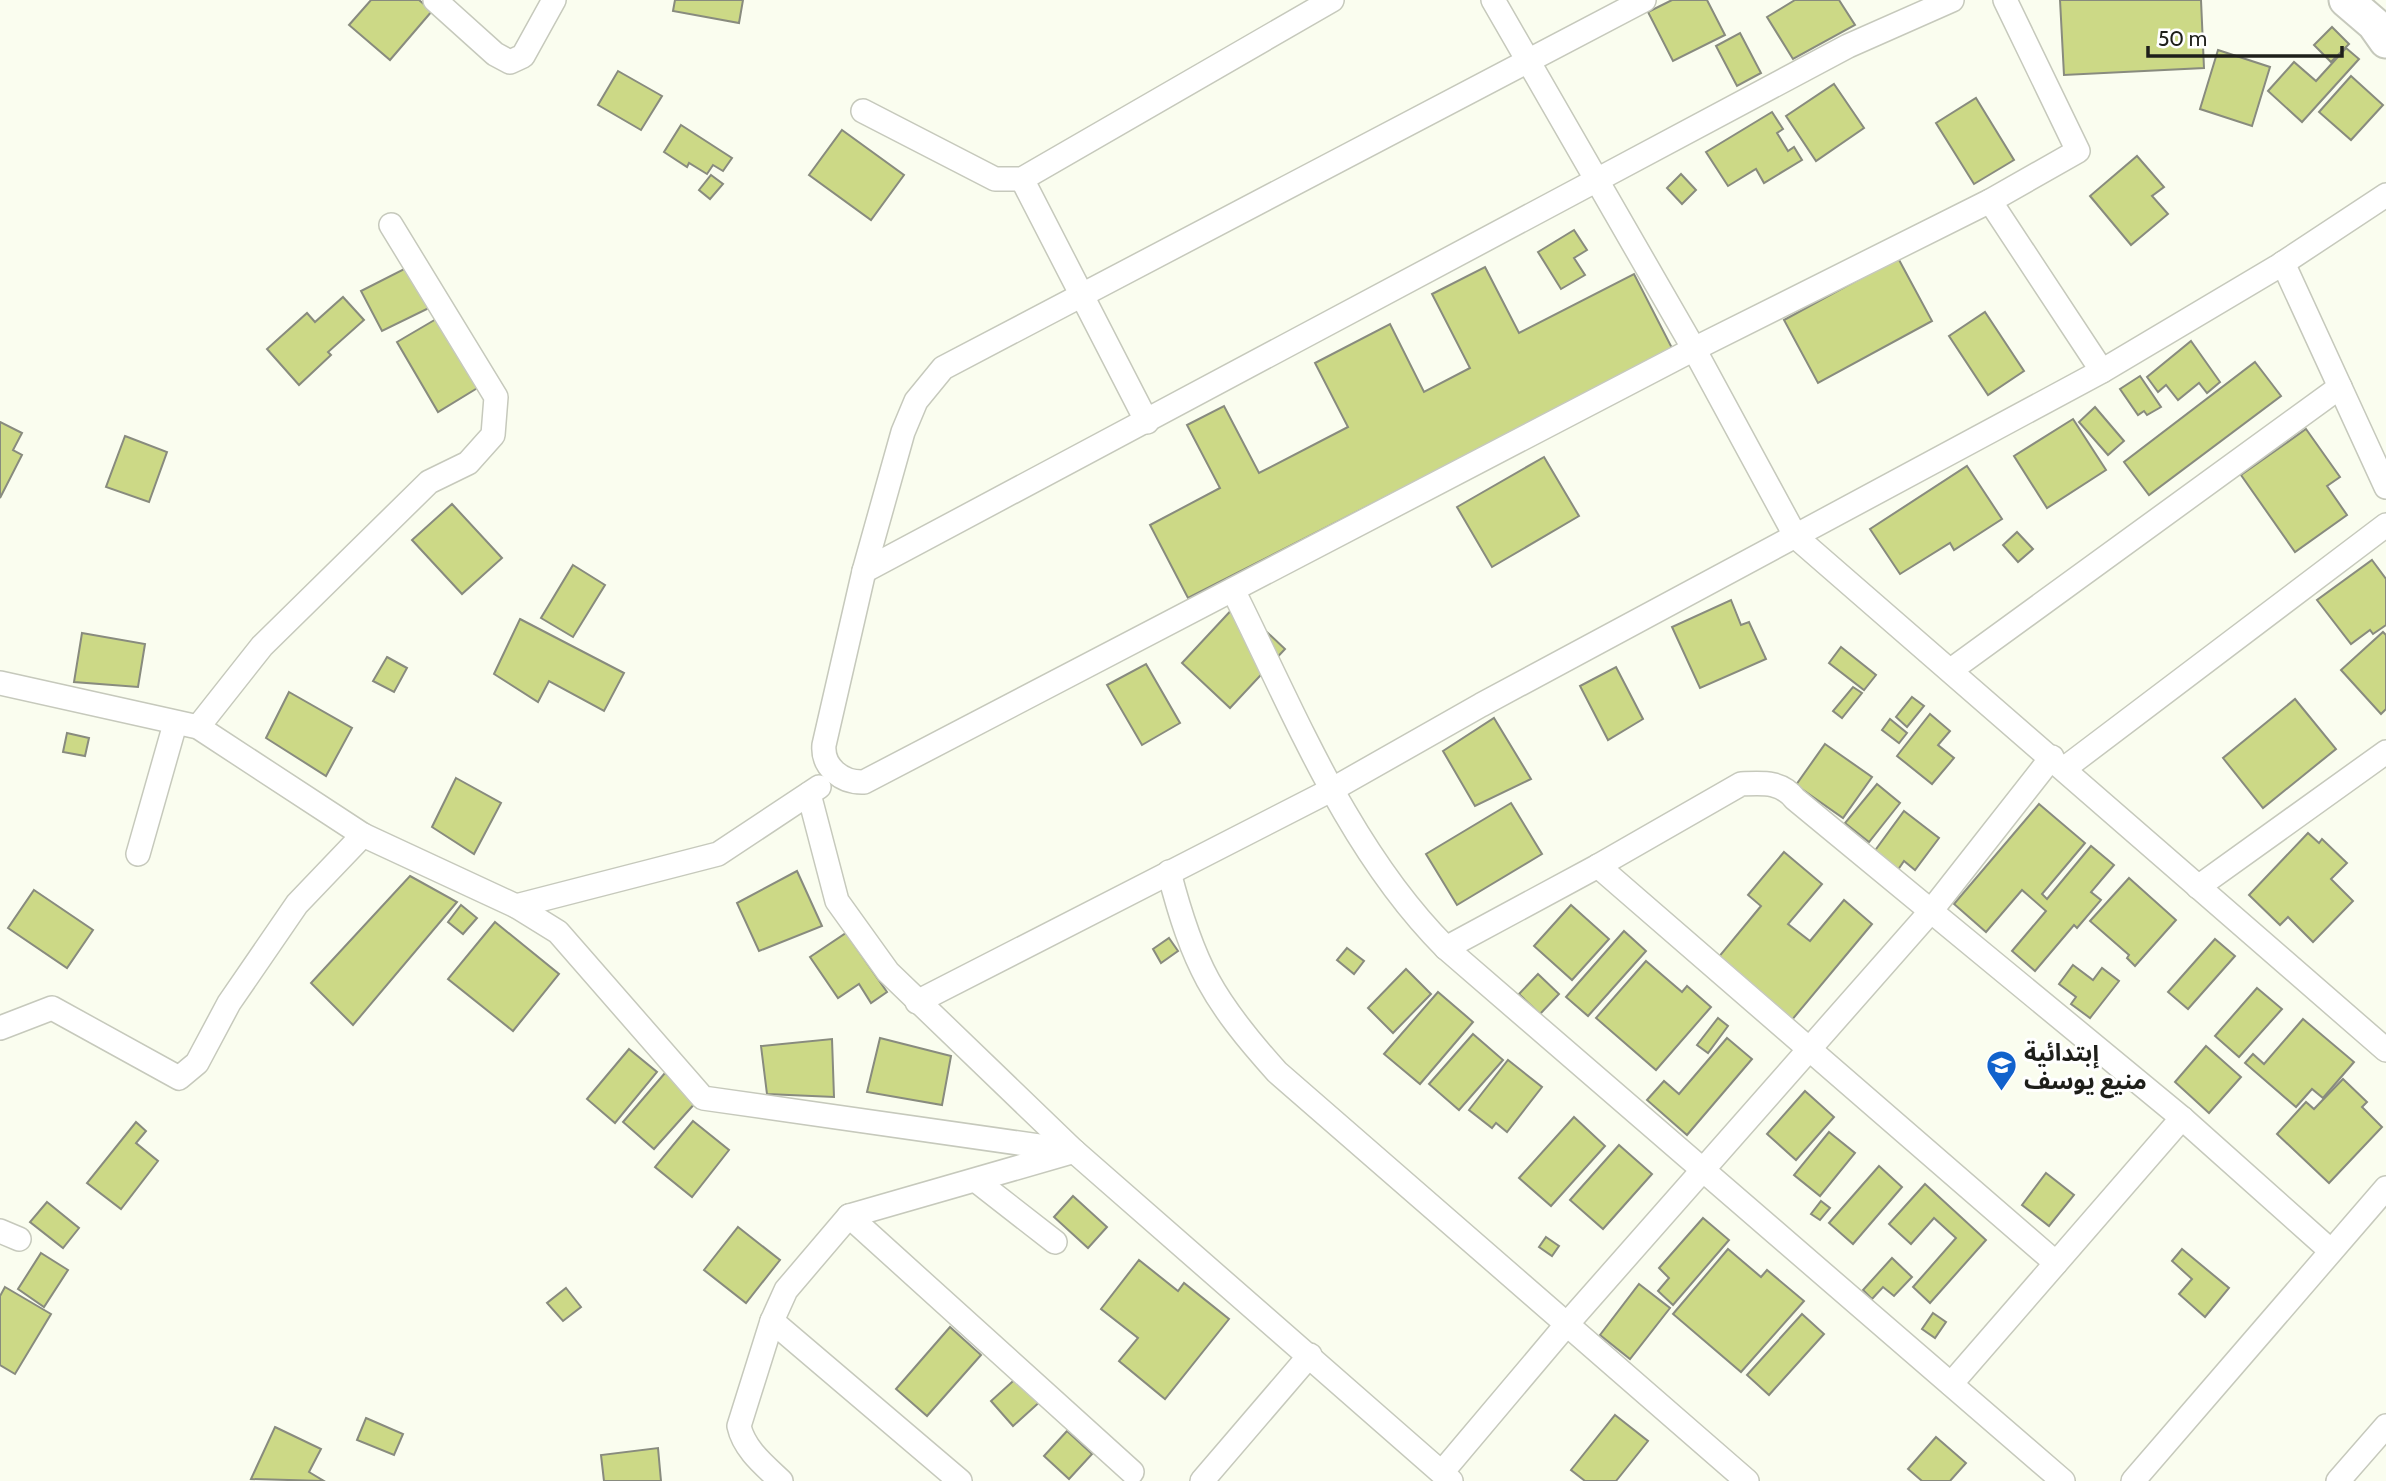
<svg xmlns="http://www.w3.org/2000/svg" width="2386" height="1481" font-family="Cabin,'Noto Sans Arabic',sans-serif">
<rect width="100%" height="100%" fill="#fafdef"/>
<g fill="#ccd986" stroke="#888b7e" stroke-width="2">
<polygon points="371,0 419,0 432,11 390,60 349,25"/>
<polygon points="675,0 743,0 739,23 673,11"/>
<polygon points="1672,0 1707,0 1725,35 1673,61 1648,12"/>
<polygon points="1795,0 1839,0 1855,25 1793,59 1767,17"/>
<polygon points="2060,0 2201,0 2204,68 2064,75"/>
<polygon points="2332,27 2349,44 2331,62 2314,45"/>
<polygon points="1740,33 1761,73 1737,86 1716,46"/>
<polygon points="2346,48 2359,59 2302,122 2268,91 2294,62 2316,81"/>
<polygon points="2218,50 2270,67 2252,126 2200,109"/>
<polygon points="618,71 662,96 641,130 598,105"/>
<polygon points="2351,76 2383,105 2351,140 2319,112"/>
<polygon points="1834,84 1864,128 1816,161 1786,116"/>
<polygon points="1976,98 2014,160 1974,184 1936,123"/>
<polygon points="1772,112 1783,129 1777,133 1788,151 1794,147 1802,160 1764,183 1756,169 1728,186 1706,152"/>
<polygon points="681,125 732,158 723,171 713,165 707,174 689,163 687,167 664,152"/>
<polygon points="842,130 904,175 871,220 809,175"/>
<polygon points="2137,156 2164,187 2152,196 2168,214 2131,245 2090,196"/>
<polygon points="1681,174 1696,190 1682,204 1667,188"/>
<polygon points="711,175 723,184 710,199 699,190"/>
<polygon points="1574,230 1587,250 1574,258 1585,275 1561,289 1538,252"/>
<polygon points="1898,258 1932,321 1818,383 1784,320"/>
<polygon points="412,265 433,306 382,331 361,291"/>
<polygon points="1485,267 1519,333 1634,274 1673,350 1188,598 1150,525 1220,488 1187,425 1224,406 1259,473 1348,427 1315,363 1390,324 1424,392 1470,368 1432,294"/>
<polygon points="343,297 364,320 328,352 331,355 299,385 267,349 307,313 315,322"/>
<polygon points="1985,312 2024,371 1988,395 1949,336"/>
<polygon points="443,315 484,384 438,412 397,342"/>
<polygon points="2191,341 2220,382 2207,393 2199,383 2178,400 2166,385 2158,392 2147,377"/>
<polygon points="2255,362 2281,396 2149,495 2124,462"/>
<polygon points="2140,376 2161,407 2147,415 2144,411 2138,415 2120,389"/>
<polygon points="2095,407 2124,441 2108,455 2079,422"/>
<polygon points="2073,419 2106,470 2047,508 2014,456"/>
<polygon points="0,422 22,433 13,450 22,455 0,498"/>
<polygon points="2306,429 2340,477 2327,486 2347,515 2295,552 2241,475"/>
<polygon points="125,436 167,452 149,502 106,487"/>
<polygon points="1544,457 1579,516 1492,567 1457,507"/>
<polygon points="1967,466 2002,519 1954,550 1950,543 1900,574 1870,529"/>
<polygon points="452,504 502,558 462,594 412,540"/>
<polygon points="2017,532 2033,549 2018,562 2003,545"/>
<polygon points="2372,560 2386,579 2386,625 2373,634 2370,630 2351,644 2317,600"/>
<polygon points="573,565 605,585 573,637 541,618"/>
<polygon points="1731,600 1741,625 1749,622 1766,659 1700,688 1672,627"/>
<polygon points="1237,604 1285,649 1230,708 1182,663"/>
<polygon points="520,619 624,673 604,711 549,681 538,702 494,674"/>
<polygon points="2383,632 2386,635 2386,709 2381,714 2341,670"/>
<polygon points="82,633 145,644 138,687 74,682"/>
<polygon points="1841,647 1876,675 1864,690 1829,663"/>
<polygon points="387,657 407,668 394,692 373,681"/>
<polygon points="1146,664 1180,723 1142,745 1107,685"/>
<polygon points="1616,667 1643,719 1608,740 1580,686"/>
<polygon points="1853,687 1862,693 1842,718 1833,711"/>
<polygon points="289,692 352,728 326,776 266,738"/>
<polygon points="1912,697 1924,706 1907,727 1896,717"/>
<polygon points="2295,699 2336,749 2263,808 2223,758"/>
<polygon points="1930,714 1950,731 1938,745 1954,758 1932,784 1897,756"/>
<polygon points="1494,718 1531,779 1475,806 1443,751"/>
<polygon points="1890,719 1907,733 1899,743 1882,730"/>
<polygon points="67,733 89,738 85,756 63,752"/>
<polygon points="1825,744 1872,777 1843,818 1796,785"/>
<polygon points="456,778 501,803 474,854 432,827"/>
<polygon points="1877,784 1900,803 1869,842 1845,823"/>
<polygon points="1511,803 1542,854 1457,905 1426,854"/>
<polygon points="2039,804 2085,843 2042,894 2047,899 2091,846 2114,865 2091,892 2101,900 2077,928 2074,925 2035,971 2012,951 2046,911 2022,890 1986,932 1954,904"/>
<polygon points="1904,811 1939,838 1915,870 1904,861 1895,874 1871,856"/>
<polygon points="2308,833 2319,843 2322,839 2347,863 2331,879 2353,901 2313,942 2288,917 2280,925 2249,895"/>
<polygon points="1784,852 1822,884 1788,924 1810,941 1844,900 1872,924 1791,1021 1717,959 1761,906 1748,895"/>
<polygon points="797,871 822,926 759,951 737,903"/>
<polygon points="410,876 457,902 353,1025 311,983"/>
<polygon points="2129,878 2176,920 2135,966 2127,958 2129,955 2090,921"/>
<polygon points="34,890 93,930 67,968 8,928"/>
<polygon points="461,905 477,918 463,934 448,922"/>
<polygon points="1571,905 1609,939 1572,980 1534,946"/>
<polygon points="495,922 559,974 513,1031 448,979"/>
<polygon points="1624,931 1646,951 1588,1016 1566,997"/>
<polygon points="846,933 887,992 871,1003 859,984 838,998 810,957"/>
<polygon points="1169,938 1178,951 1161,963 1153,949"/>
<polygon points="2215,939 2235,956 2188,1009 2168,992"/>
<polygon points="1347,948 1364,961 1354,974 1337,960"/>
<polygon points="1646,961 1682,992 1687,986 1711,1007 1656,1070 1596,1018"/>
<polygon points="2073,965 2093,980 2102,968 2119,981 2090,1018 2071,1004 2076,997 2059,984"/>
<polygon points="1406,969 1431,994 1393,1033 1368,1008"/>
<polygon points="1538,974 1559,994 1540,1014 1519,994"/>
<polygon points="2257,988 2282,1009 2239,1057 2215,1036"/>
<polygon points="1438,992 1473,1022 1420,1084 1384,1054"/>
<polygon points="1718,1018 1728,1026 1708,1053 1697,1045"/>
<polygon points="2303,1019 2354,1062 2323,1098 2312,1089 2296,1107 2245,1063 2253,1054 2264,1064"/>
<polygon points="1473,1034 1503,1060 1459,1110 1429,1084"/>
<polygon points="880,1038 951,1056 942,1105 867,1092"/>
<polygon points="1727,1038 1752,1059 1687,1135 1647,1100 1664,1081 1679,1094"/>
<polygon points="832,1039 834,1097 767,1094 761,1046"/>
<polygon points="2206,1046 2241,1077 2209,1113 2175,1082"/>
<polygon points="629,1049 657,1072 615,1123 587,1099"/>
<polygon points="1508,1060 1542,1087 1507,1132 1496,1123 1492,1128 1469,1110"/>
<polygon points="665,1073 697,1101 654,1149 623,1122"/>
<polygon points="2343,1079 2367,1102 2362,1107 2382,1127 2329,1183 2277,1134 2306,1102 2314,1109"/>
<polygon points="1805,1091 1834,1117 1796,1160 1767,1134"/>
<polygon points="1574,1117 1605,1146 1551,1206 1519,1178"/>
<polygon points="693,1121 729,1150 692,1197 655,1167"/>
<polygon points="136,1122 146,1131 136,1143 158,1161 121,1209 87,1183"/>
<polygon points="1829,1132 1855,1153 1820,1196 1794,1175"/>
<polygon points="1619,1145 1652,1174 1603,1229 1570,1200"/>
<polygon points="1879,1166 1902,1187 1853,1244 1829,1223"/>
<polygon points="2046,1173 2074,1195 2049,1226 2022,1205"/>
<polygon points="1925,1184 1986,1240 1930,1303 1913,1287 1956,1238 1934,1218 1911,1244 1889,1224"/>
<polygon points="1073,1196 1107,1227 1088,1248 1054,1217"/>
<polygon points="1821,1201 1830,1208 1820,1220 1811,1214"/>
<polygon points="47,1202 79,1228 63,1248 30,1222"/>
<polygon points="1703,1218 1729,1240 1673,1305 1658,1291 1669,1278 1659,1268"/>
<polygon points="738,1227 780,1260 746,1303 704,1270"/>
<polygon points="1546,1237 1559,1246 1552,1256 1539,1247"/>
<polygon points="1728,1249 1761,1277 1767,1270 1804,1301 1741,1372 1673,1314"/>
<polygon points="2182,1249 2229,1288 2205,1317 2179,1294 2192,1279 2172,1261"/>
<polygon points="41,1253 68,1270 44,1307 18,1289"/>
<polygon points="1892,1258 1912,1277 1894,1296 1883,1287 1872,1299 1863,1290"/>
<polygon points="1139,1260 1178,1291 1184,1283 1229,1319 1165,1399 1119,1361 1138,1338 1101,1309"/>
<polygon points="1639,1284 1670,1308 1630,1359 1600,1335"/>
<polygon points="5,1287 51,1314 15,1374 0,1365 0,1296"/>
<polygon points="566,1288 581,1307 563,1321 547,1303"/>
<polygon points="1933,1313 1946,1322 1935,1338 1922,1329"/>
<polygon points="1802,1314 1824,1334 1769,1395 1747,1375"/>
<polygon points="950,1327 981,1355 927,1416 896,1389"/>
<polygon points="1021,1374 1043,1399 1013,1426 991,1401"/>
<polygon points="1615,1415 1648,1441 1616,1481 1585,1481 1571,1470"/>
<polygon points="366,1418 403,1434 394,1455 357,1440"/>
<polygon points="275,1427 321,1449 309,1472 324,1481 251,1479"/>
<polygon points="1067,1431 1092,1454 1069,1479 1044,1456"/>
<polygon points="1936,1437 1966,1463 1950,1481 1922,1481 1908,1469"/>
<polygon points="658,1448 661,1481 604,1481 601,1455"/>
</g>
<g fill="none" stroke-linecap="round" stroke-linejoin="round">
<defs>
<g id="minor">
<polyline points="435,0 495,54 510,62 523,56 554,0"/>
<polyline points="1493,0 1694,349 1796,537 2386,1050"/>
<path d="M1644 0 943 368 916 401 903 432 864 571 824 745C822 767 842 783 864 782L1694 349 1990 201 2078 151 2005 0"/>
<polyline points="863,111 995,179 1022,179 1332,0"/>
<polyline points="1022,179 1147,422"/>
<polyline points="1990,201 2102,371"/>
<polyline points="2283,263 2386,487"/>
<polyline points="864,571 1848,46 1952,0"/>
<path d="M1233 590C1294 712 1348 850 1446 948L2063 1481"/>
<polyline points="1951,670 2340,387"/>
<polyline points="0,683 198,727 363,835 516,906 558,932 703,1098 1074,1151"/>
<polyline points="198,727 262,646 429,482 468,463 493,435 496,397 391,225"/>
<polyline points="2065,768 2386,525"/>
<polyline points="809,794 837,901 888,972 1074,1151 1451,1481"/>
<polyline points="138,854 175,724"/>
<polyline points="1598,866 2056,1263"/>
<path d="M1169 872C1193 965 1213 1001 1277 1072L1747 1481"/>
<polyline points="2198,887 2386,752"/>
<polyline points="516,906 718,854 819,787"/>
<path d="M1446 948 1598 866 1741 784C1763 783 1781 781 1795 799L2182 1118 2331 1251"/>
<polyline points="917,1002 1333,789 1481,705 2102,371 2277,267 2386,195"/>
<polyline points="0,1028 52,1008 179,1078 197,1063 229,1003 297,904 363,835"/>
<polyline points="978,1182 1055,1242"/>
<polyline points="849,1216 1132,1472"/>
<polyline points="0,1231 19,1239"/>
<path d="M772 1321 739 1426C744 1449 764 1465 781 1481"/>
<polyline points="1951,1384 2182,1118"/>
<polyline points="1443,1471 1567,1324 1931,911 2052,757"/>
<polyline points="960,1481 772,1321 786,1290 849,1216 1068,1153"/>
<polyline points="1202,1481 1310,1355"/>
<polyline points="2133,1481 2386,1188"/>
<polyline points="2338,1481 2386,1426"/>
</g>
<polyline id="secondary" points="2346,0 2374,24 2386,41"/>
</defs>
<use href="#minor" stroke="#c6c9bc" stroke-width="26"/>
<use href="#secondary" stroke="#c6c9bc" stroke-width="37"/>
<use href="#minor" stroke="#fff" stroke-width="23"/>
<use href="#secondary" stroke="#fff" stroke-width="33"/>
</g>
<defs>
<symbol id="school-pin" viewBox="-11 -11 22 30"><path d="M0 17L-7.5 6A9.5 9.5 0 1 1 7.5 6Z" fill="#1162cc" stroke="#fff"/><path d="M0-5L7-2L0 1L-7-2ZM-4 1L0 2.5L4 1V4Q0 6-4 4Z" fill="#fff"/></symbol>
</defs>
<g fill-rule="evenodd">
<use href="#school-pin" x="1984" y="1048" width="35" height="47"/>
</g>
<g text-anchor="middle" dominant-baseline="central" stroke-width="6" stroke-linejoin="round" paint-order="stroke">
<g font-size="24" font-weight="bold" fill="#1e1f1a" stroke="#fff" text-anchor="start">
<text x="2024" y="1052">إبتدائية<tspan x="2024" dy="28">منيع يوسف</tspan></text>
</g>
</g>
<path d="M2148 46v10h194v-10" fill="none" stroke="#1e1f1a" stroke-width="3.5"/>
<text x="2158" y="46" font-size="21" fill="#1e1f1a" stroke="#ffffff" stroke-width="5" paint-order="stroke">50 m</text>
</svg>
